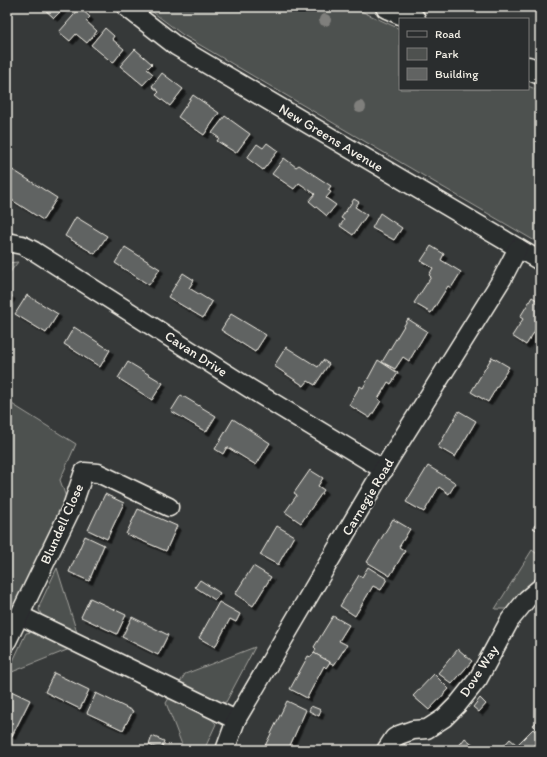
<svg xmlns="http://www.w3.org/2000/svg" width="547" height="757" font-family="Itim,sans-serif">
<defs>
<filter id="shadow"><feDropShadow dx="3.5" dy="3.5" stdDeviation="0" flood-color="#0009"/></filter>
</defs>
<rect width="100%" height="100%" fill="#363939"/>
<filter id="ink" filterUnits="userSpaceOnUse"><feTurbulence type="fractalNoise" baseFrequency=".025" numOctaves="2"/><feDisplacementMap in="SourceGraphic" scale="8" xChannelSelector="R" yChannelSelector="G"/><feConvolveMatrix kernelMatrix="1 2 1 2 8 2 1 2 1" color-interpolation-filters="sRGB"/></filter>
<g filter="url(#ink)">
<g fill="#4e514f" stroke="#a1a19c">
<polygon points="146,7 352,7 400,29 400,89 528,89 528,86 540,91 540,244 183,35"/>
<polygon points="18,262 7,276 7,263"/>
<polygon points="7,401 76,444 60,480 67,500 7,621"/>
<polygon points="532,550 540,556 540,578 514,609 495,609"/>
<polygon points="57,568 78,636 42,616 39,610 40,604"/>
<polygon points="32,632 39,632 72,648 7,674 26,633"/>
<polygon points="255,647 226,702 221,703 179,684 185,674"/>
<polygon points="171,695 210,717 216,724 204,750 184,750 166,703"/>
</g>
<g fill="#616362" stroke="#f4f1e8" filter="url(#shadow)">
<polygon points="42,7 65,7 54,18"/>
<polygon points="80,8 90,17 86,21 97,31 87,43 76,34 70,41 59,32"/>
<polygon points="105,28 114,36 112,39 124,49 113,63 91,45"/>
<polygon points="135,49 152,64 147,69 153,74 143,85 120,66"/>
<polygon points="162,73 183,89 170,106 156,95 159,92 152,86"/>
<polygon points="193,95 219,113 204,135 178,117"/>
<polygon points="225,116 250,134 236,153 217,141 219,138 212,133"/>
<polygon points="267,143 278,151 263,170 247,158 257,144 263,148"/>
<polygon points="284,158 296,167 299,165 331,186 328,190 331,192 326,198 336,205 327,216 309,201 315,194 299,183 294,189 272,174"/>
<polygon points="13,170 57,198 43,220 7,197 7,180"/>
<polygon points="354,199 359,202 355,207 367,215 353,235 340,226 344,220 341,218"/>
<polygon points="380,213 402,228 394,240 372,228"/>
<polygon points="76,217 107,236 95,254 65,236"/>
<polygon points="431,246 444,254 441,260 461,272 451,288 448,286 431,313 414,303 431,277 429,275 433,268 421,261"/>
<polygon points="125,247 160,269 149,285 115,263"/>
<polygon points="183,273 194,280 189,288 212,302 203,318 168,297"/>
<polygon points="7,293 12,296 7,303"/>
<polygon points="27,295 58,314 46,333 15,314"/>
<polygon points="532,297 540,302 540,328 538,326 526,345 512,336 523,319 520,317"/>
<polygon points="231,314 266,335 255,352 221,330"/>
<polygon points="408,319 427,331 409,361 403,357 395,369 382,362"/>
<polygon points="74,327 110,350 100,367 64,344"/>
<polygon points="286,347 318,367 323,360 329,364 315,385 308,381 304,386 274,366"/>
<polygon points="492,357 509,367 488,402 471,392"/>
<polygon points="378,360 398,373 391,384 388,382 378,399 381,401 370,418 349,405 360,386 363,388"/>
<polygon points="128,362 163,383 152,400 118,378"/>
<polygon points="181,395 216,416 206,432 171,411"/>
<polygon points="459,411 476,421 455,457 438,447"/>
<polygon points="233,419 270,443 256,465 227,447 223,454 215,449"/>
<polygon points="428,466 456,483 449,494 439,487 424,512 406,502"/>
<polygon points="310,470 323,478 318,486 324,490 301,523 285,512 297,495 294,493"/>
<polygon points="105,494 124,503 107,539 88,530"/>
<polygon points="138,509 177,526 166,551 126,534"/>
<polygon points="540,518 540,532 533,528"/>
<polygon points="393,519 410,529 399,547 405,551 390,576 367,562"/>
<polygon points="277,526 294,536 278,565 260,555"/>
<polygon points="85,536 104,545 89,581 69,572"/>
<polygon points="253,566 271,577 253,606 235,594"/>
<polygon points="368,567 387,579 381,590 373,586 355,616 340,606 359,575 362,577"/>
<polygon points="200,580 220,593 215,600 195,587"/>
<polygon points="90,598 126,615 117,634 81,617"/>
<polygon points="219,602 240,614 236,622 230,619 215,647 199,638"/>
<polygon points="333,616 349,625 339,641 347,645 334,665 314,653 316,649 314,647"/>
<polygon points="132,617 168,635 158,655 122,637"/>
<polygon points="458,649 472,661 452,684 438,673"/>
<polygon points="314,653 330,662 326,668 324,666 307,698 290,689 308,656 311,657"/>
<polygon points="54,673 89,690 80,709 45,692"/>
<polygon points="434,674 449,689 429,710 413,696"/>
<polygon points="11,691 30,700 12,736 7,733 7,699"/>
<polygon points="96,693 133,711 123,730 87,713"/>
<polygon points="480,698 486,704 479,712 473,707"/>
<polygon points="287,701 306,710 288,750 263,750"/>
<polygon points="311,706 321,710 319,716 309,711"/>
<polygon points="540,719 540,733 533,725"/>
<polygon points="533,729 540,736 537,740 540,743 540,750 500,750 510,739 517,745"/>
<polygon points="152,736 164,741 161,750 149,745"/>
<polygon points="465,738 480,750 462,750 458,747"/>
<polygon points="7,741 11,742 7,750"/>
<polygon points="401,742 412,750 395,750"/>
</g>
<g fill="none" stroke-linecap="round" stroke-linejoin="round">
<defs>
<g id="minor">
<polyline points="126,7 176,46 540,261"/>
<polyline points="7,242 22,245 34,251 249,388 384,470"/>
<polyline points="19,615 236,720"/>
<polyline points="7,641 72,507 84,472 98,473 169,507"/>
<polyline points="225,750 236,720 390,458 502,279 518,248"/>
<polyline points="386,750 394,738 399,735 413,730 427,729 444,718 458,704 478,679 510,620 527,599 540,588"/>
</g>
<g id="major">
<polyline points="387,7 414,19"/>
<polyline points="528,68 540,73"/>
</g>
</defs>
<use href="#minor" stroke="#f4f1e8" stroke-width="21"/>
<use href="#major" stroke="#f4f1e8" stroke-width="25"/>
<use href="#minor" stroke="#2a2d2e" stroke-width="18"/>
<use href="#major" stroke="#2a2d2e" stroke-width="22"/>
</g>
<g fill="#7f7f7c">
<circle cx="325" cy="20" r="6"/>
<circle cx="360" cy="107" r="6"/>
</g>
</g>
<g text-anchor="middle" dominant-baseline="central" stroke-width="4" stroke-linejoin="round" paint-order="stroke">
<g font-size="14" fill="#f4f1e8" stroke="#2a2d2e">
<text transform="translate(331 138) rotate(31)">New Greens Avenue</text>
<text transform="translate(196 354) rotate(33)">Cavan Drive</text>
<text transform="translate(368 497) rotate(-59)">Carnegie Road</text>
<text transform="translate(62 524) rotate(-66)">Blundell Close</text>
<text transform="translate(479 671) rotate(-57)">Dove Way</text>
</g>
</g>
<rect width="547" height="757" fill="none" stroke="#2a2d2e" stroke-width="24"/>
<rect x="12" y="12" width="523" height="733" fill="none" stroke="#f4f1e8" stroke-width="1.5" filter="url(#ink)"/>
<rect x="399" y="18" width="130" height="72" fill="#2a2d2e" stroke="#7b7b78"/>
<rect x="407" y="31" width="20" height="6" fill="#2a2d2e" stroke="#7b7b78"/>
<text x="435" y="38" font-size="12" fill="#f4f1e8">Road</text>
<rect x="407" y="48" width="20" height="12" fill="#4e514f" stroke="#7b7b78"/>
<text x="435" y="58" font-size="12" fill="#f4f1e8">Park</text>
<rect x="407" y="68" width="20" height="12" fill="#616362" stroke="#7b7b78"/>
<text x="435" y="78" font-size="12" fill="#f4f1e8">Building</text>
</svg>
